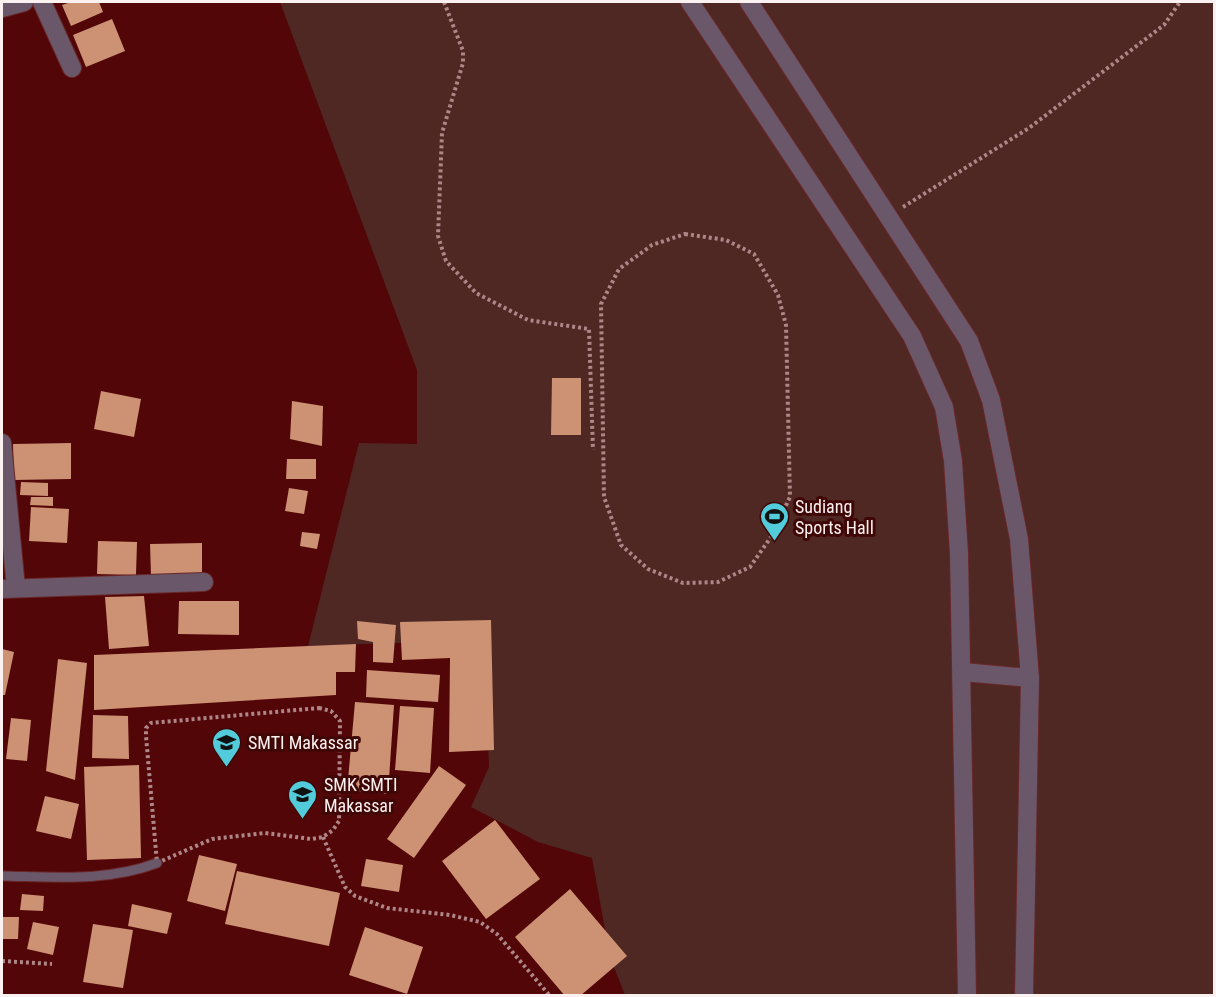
<svg xmlns="http://www.w3.org/2000/svg" width="1216" height="997" font-family="'Roboto Condensed',sans-serif">
<rect width="100%" height="100%" fill="#520608"/>
<polygon fill="#4f2723" points="280,2 1214,2 1214,995 625,995 610,957 592,858 538,842 471,807 489,767 484,640 308,646 359,443 417,444 417,370"/>
<g fill="#cd9174">
<polygon points="71,2 99,2 103,12 71,26 62,5"/>
<polygon points="112,19 125,51 86,67 73,35"/>
<polygon points="552,378 581,378 581,435 551,435"/>
<polygon points="101,391 141,399 134,437 94,429"/>
<polygon points="292,401 323,406 322,446 290,439"/>
<polygon points="71,443 71,479 14,480 13,444"/>
<polygon points="287,459 316,459 316,479 286,479"/>
<polygon points="21,482 48,483 48,496 20,495"/>
<polygon points="289,488 308,491 304,514 285,511"/>
<polygon points="31,497 53,497 53,506 30,505"/>
<polygon points="31,507 69,509 67,543 29,541"/>
<polygon points="302,532 320,534 317,549 300,546"/>
<polygon points="98,541 137,542 136,575 97,574"/>
<polygon points="202,543 202,574 151,575 150,544"/>
<polygon points="144,596 149,646 109,649 105,597"/>
<polygon points="179,601 239,601 239,635 178,634"/>
<polygon points="491,620 494,750 449,752 450,658 402,660 400,622"/>
<polygon points="357,621 396,625 393,663 373,662 373,642 358,639"/>
<polygon points="356,644 355,672 336,672 336,695 94,710 94,655"/>
<polygon points="2,649 14,652 5,695 2,695"/>
<polygon points="58,659 87,663 75,780 46,771"/>
<polygon points="367,670 440,675 438,702 366,697"/>
<polygon points="355,702 394,705 388,794 347,791"/>
<polygon points="400,706 434,708 430,773 395,770"/>
<polygon points="93,715 128,716 129,759 92,758"/>
<polygon points="11,718 31,720 27,761 6,759"/>
<polygon points="139,765 141,858 87,860 84,767"/>
<polygon points="439,766 466,785 414,858 387,839"/>
<polygon points="45,796 79,804 71,839 36,831"/>
<polygon points="495,820 540,879 486,919 442,861"/>
<polygon points="199,855 237,864 225,911 187,901"/>
<polygon points="366,859 403,865 399,892 361,886"/>
<polygon points="237,871 340,893 329,946 225,924"/>
<polygon points="570,889 627,956 580,996 565,996 515,937"/>
<polygon points="22,894 44,896 43,911 20,910"/>
<polygon points="132,904 172,913 167,934 128,926"/>
<polygon points="2,917 19,917 18,939 2,939"/>
<polygon points="33,922 59,927 53,955 27,949"/>
<polygon points="93,924 133,930 123,988 83,982"/>
<polygon points="365,927 423,947 407,994 349,975"/>
</g>
<g fill="none" stroke-linecap="round" stroke-linejoin="round">
<defs>
<path id="service" d="M2 876C54 877 107 882 157 863"/>
<g id="minor">
<polyline points="42,2 72,68"/>
<polyline points="690,2 912,336 944,407 953,461 959,553 967,996"/>
<polyline points="749,2 969,341 991,400 1019,539 1030,678 1024,996"/>
<polyline points="2,8 24,2"/>
<polyline points="2,443 16,588"/>
<polyline points="2,589 204,582"/>
<polyline points="963,672 1030,678"/>
</g>
</defs>
<use href="#service" stroke="#6a2728" stroke-width="11"/>
<use href="#minor" stroke="#6a2728" stroke-width="20"/>
<g stroke="#ae8687" stroke-width="4" stroke-dasharray="3 3" stroke-linecap="butt">
<polyline points="444,2 463,51 463,63 442,133 438,236 446,261 476,293 528,320 589,329 593,450"/>
<polyline points="903,207 1029,128 1164,25 1180,2"/>
<polygon points="685,234 726,240 754,254 778,295 786,325 790,497 771,537 750,567 718,582 683,583 648,569 621,545 604,497 601,304 619,269 652,245"/>
<polygon points="319,708 331,711 340,721 339,821 333,830 323,837 311,839 265,833 212,839 157,863 146,736 146,728 151,723"/>
<polyline points="323,837 345,887 355,896 387,908 450,915 480,922 497,934 550,996"/>
<polyline points="2,961 52,964"/>
</g>
<use href="#service" stroke="#6a576a" stroke-width="9"/>
<use href="#minor" stroke="#6a576a" stroke-width="18"/>
</g>
<defs>
<symbol id="stadium-pin" viewBox="-11 -11 22 30"><path d="M0 17L-7.5 6A9.5 9.5 0 1 1 7.5 6Z" fill="#52cbda" stroke="#400707"/><path d="M0-5a6.5 5 0 1 0 0 10a6.5 5 0 1 0 0-10ZM-3.5-1.8h7v3.6h-7Z" fill="#111"/></symbol>
<symbol id="school-pin" viewBox="-11 -11 22 30"><path d="M0 17L-7.5 6A9.5 9.5 0 1 1 7.5 6Z" fill="#52cbda" stroke="#400707"/><path d="M0-5L7-2L0 1L-7-2ZM-4 1L0 2.5L4 1V4Q0 6-4 4Z" fill="#111"/></symbol>
</defs>
<g fill-rule="evenodd">
<use href="#stadium-pin" x="758" y="500" width="33" height="45"/>
<use href="#school-pin" x="210" y="726" width="33" height="45"/>
<use href="#school-pin" x="286" y="778" width="33" height="45"/>
</g>
<g text-anchor="middle" dominant-baseline="central" stroke-width="6" stroke-linejoin="round" paint-order="stroke">
<g font-size="18" fill="#fbf1f0" stroke="#400707" text-anchor="start">
<text x="795" y="506">Sudiang<tspan x="795" dy="21">Sports Hall</tspan></text>
<text x="248" y="742">SMTI Makassar</text>
<text x="324" y="784">SMK SMTI<tspan x="324" dy="21">Makassar</tspan></text>
</g>
</g>
<rect width="1216" height="997" fill="none" stroke="#fbf1f0" stroke-width="6"/>
</svg>
